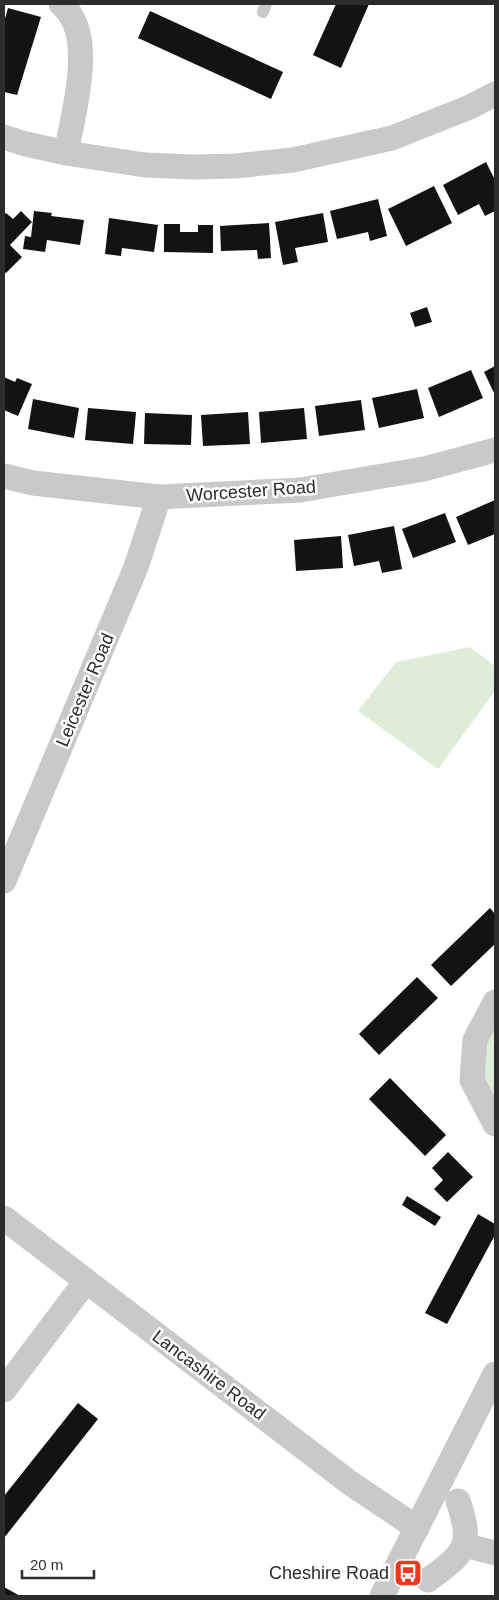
<svg xmlns="http://www.w3.org/2000/svg" width="499" height="1600" font-family="Arial,sans-serif">
<rect width="100%" height="100%" fill="#fff"/>
<g fill="#dfecd8">
<polygon points="470,647 495,666 495,691 438,769 358,711 396,662"/>
<polygon points="495,1002 495,1124 475,1040"/>
</g>
<g fill="#131313">
<polygon points="336,4 369,4 341,68 313,55"/>
<polygon points="8,8 41,17 17,95 4,92 4,22"/>
<polygon points="150,11 283,72 271,99 138,38"/>
<polygon points="486,162 495,180 495,211 485,216 479,204 458,215 443,185"/>
<polygon points="434,186 452,223 406,246 388,209"/>
<polygon points="378,199 387,236 370,241 368,232 337,239 330,211"/>
<polygon points="21,211 32,222 10,245 22,257 6,273 4,272 4,215 6,213 13,219"/>
<polygon points="34,211 52,213 51,216 84,220 80,245 47,240 45,252 23,249 25,236 31,237"/>
<polygon points="323,213 328,242 295,248 298,262 283,265 275,222"/>
<polygon points="109,218 158,225 154,252 122,248 121,256 105,254"/>
<polygon points="269,223 271,258 258,259 257,250 221,251 220,226"/>
<polygon points="164,224 180,224 180,232 198,232 198,225 213,225 213,253 164,252"/>
<polygon points="427,307 432,322 415,327 410,313"/>
<polygon points="495,366 495,395 484,372"/>
<polygon points="471,370 483,398 439,417 428,388"/>
<polygon points="4,377 15,382 17,378 32,384 18,416 4,410 5,405 4,404"/>
<polygon points="417,389 424,418 379,428 372,398"/>
<polygon points="33,399 79,408 74,438 28,429"/>
<polygon points="361,400 365,430 319,436 315,406"/>
<polygon points="88,408 136,412 133,444 85,440"/>
<polygon points="304,408 307,439 261,443 259,412"/>
<polygon points="248,412 250,444 203,446 201,415"/>
<polygon points="145,413 192,415 191,445 144,444"/>
<polygon points="495,500 495,534 468,545 456,517"/>
<polygon points="445,513 456,542 413,558 402,529"/>
<polygon points="394,526 402,569 382,573 379,561 354,566 348,535"/>
<polygon points="341,536 343,568 296,571 294,540"/>
<polygon points="490,908 495,914 495,944 451,986 431,965"/>
<polygon points="417,977 438,998 379,1055 359,1034"/>
<polygon points="390,1078 446,1135 425,1156 369,1099"/>
<polygon points="448,1152 473,1177 447,1202 434,1189 443,1180 432,1168"/>
<polygon points="407,1196 441,1217 435,1226 402,1205"/>
<polygon points="478,1214 495,1224 495,1235 447,1324 425,1313"/>
<polygon points="78,1403 98,1419 4,1538 4,1496"/>
<polygon points="4,1587 20,1596 4,1596"/>
</g>
<g fill="none" stroke-linecap="round" stroke-linejoin="round">
<polyline stroke="#c9c9c9" stroke-width="12" points="263,12 266,4"/>
<g stroke="#c9c9c9" stroke-width="25">
<path d="M61 4C65 8 69 11 71 16 92 48 73 116 66 153"/>
<polyline points="4,137 22,143 66,153 145,165 193,167 235,166 293,160 392,138 470,107 495,94"/>
<polyline points="4,476 33,483 159,497 300,490 424,469 495,450"/>
<polyline points="4,881 136,567 159,497"/>
<polyline points="495,1002 475,1040 472,1080 495,1124"/>
<polyline points="4,1218 350,1483 417,1528"/>
<polyline points="4,1390 86,1281"/>
<polyline points="464,1545 495,1553"/>
<path d="M428 1580C464 1554 474 1546 458 1501"/>
<polyline points="382,1596 495,1374"/>
</g>
</g>
<defs>
<symbol id="bus-square" viewBox="-11 -11 22 22"><rect x="-9" y="-9" width="18" height="18" rx="4" fill="#f5351d" stroke="#fff"/><path d="M-5-6H5V4H4V6H2V4H-2V6H-4V4H-5ZM-3.5-4V0h7V-4ZM-3.5 1.2v1.5H-2V1.2ZM2 1.2v1.5H3.5V1.2Z" fill="#fff"/></symbol>
</defs>
<g fill-rule="evenodd">
<use href="#bus-square" x="392" y="1557" width="32" height="32"/>
</g>
<g text-anchor="middle" dominant-baseline="central" stroke-width="5" stroke-linejoin="round" paint-order="stroke">
<g font-size="18" fill="#2c2c2c" stroke="#fff">
<text transform="translate(251 491) rotate(-4)">Worcester Road</text>
<text transform="translate(85 690) rotate(-67)">Leicester Road</text>
<text transform="translate(209 1375) rotate(37)">Lancashire Road</text>
</g>
<g font-size="18" fill="#2c2c2c" stroke="#fff" text-anchor="end">
<text x="389" y="1573">Cheshire Road</text>
</g>
</g>
<rect width="499" height="1600" fill="none" stroke="#2c2c2c" stroke-width="10"/>
<path d="M22 1570v8h72v-8" fill="none" stroke="#2c2c2c" stroke-width="2.5"/>
<text x="30" y="1570" font-size="15" fill="#2c2c2c" stroke="#ffffff" stroke-width="4" paint-order="stroke">20 m</text>
</svg>
